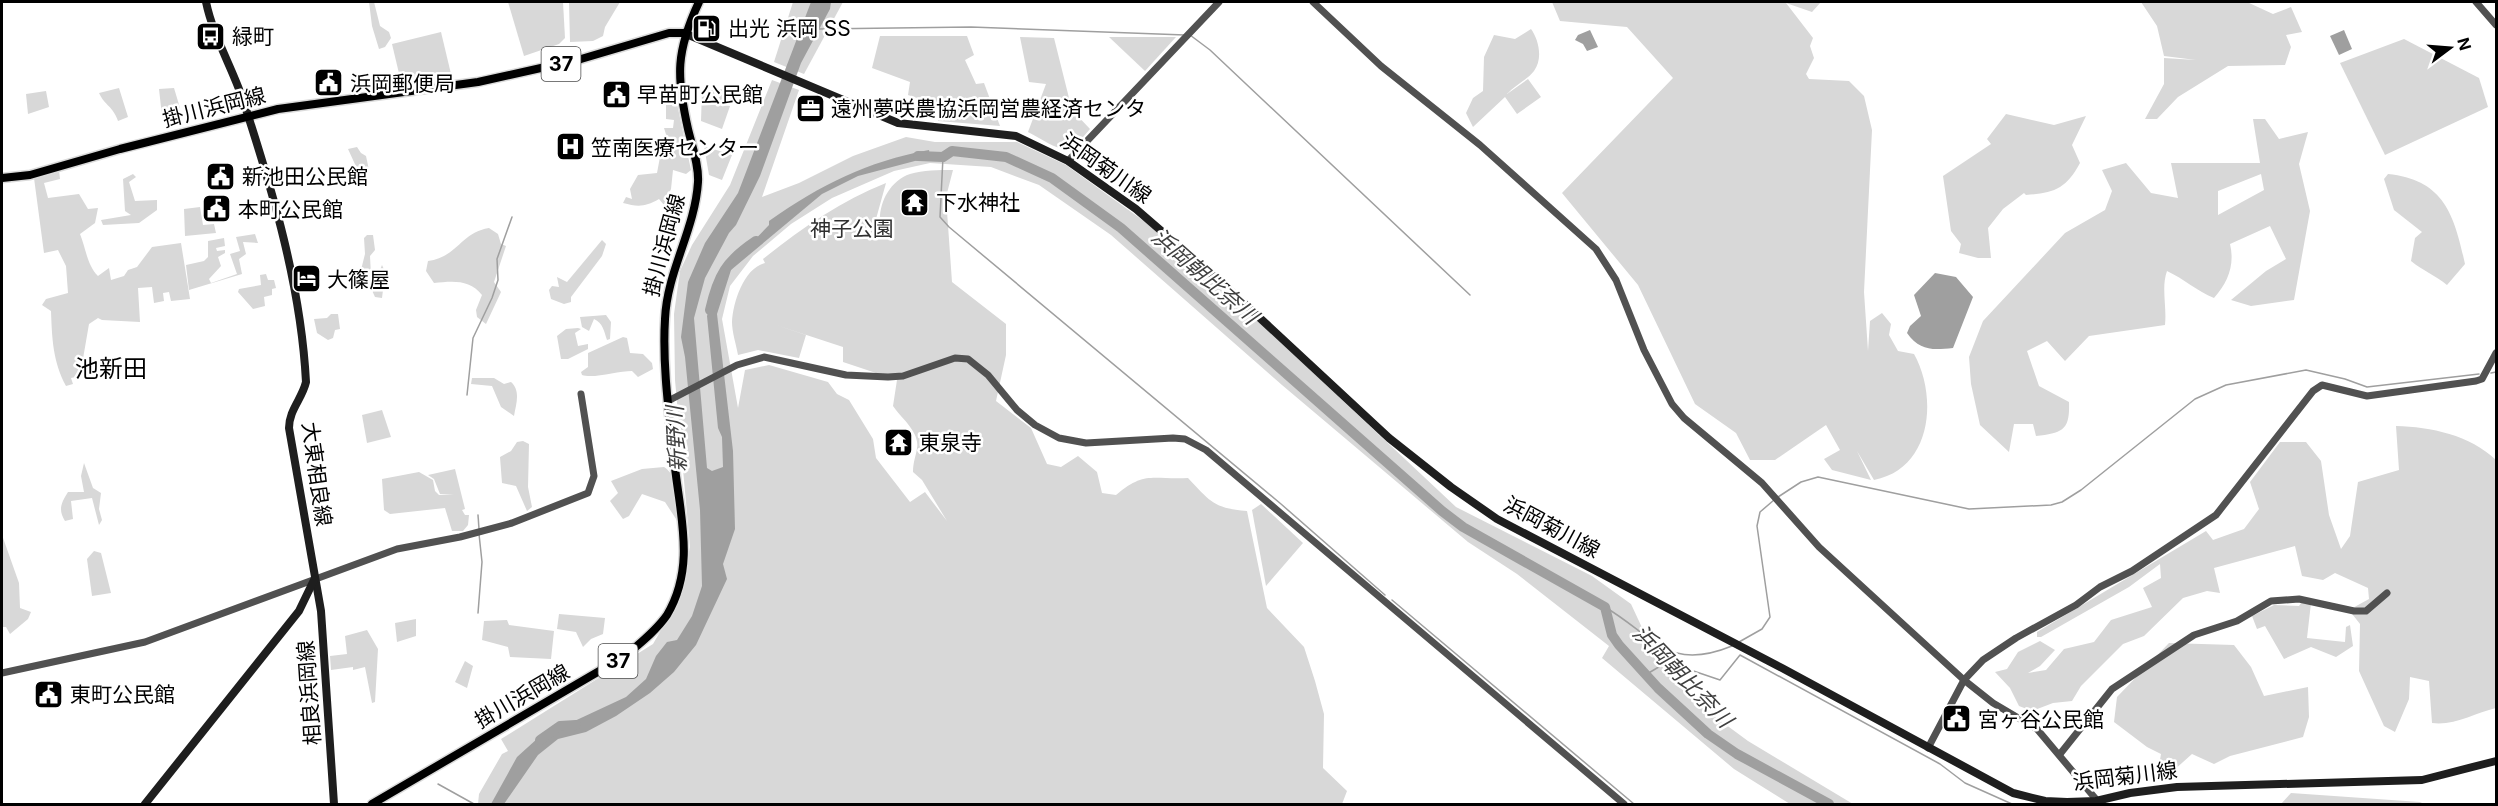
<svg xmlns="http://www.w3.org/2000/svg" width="2498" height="806" font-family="Inter,'Noto Sans JP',sans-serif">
<rect width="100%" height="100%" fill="#fff"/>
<g fill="#d8d8d8" fill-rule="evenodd">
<polygon points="369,2 374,2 380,26 389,32 391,38 385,47 379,49 372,26"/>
<polygon points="508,2 563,2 565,38 559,44 524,56"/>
<polygon points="569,2 620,2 605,27 603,36 593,41 570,42"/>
<polygon points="793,2 843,2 804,74 774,62"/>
<path d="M1552 2H1821L1812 12 1786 3 1813 38 1810 46 1814 58 1806 74 1809 79 1849 81 1864 96 1872 130 1864 292 1868 351 1870 321 1882 313 1891 324 1889 335 1898 351 1914 354C1938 397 1932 469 1874 480L1857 451 1871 480 1832 470 1824 459 1840 450 1826 425 1775 460H1750L1736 433 1695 404 1638 285 1562 193 1673 78 1627 27 1560 21Z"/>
<polygon points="2141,2 2247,2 2273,14 2291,7 2302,32 2286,35 2291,47 2285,65 2228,66 2178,97 2157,119 2145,119 2164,84 2164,58 2196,60 2164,56 2157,26"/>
<path d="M1531 29C1539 40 1543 59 1534 71 1527 80 1515 85 1507 94L1528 79 1541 97 1517 114 1505 97 1473 127 1466 113 1473 98 1483 91 1484 57 1494 35 1515 39Z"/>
<polygon points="441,32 451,74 402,86 392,44"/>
<polygon points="880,36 967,36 974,55 965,60 976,84 984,83 1000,126 938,121 937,105 908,95 910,82 872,68"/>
<path d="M1020 37 1054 38 1072 110 1090 129C1065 160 1059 148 1028 132L1046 84 1029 82Z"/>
<polygon points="1109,37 1176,37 1145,71"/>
<polygon points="2404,39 2479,78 2488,107 2385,155 2340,63"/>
<path d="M772 80 799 90 762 197 799 183 853 156 906 137 935 142H1017L1066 165 1148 224 1223 288 1456 507 1592 576 1631 604 1658 662 1691 699 1748 741 1853 804H1790L1734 769 1602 658 1609 646 1517 574 1468 542 1282 385 1111 235 1039 185 991 167 930 163 894 171 832 198 791 224 753 256 730 286 722 319 738 408 745 370 769 365 828 382 837 394 849 400 873 439 876 458 910 502 925 492 947 521 922 480 913 472C913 462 916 456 917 448 920 432 901 418 893 406L897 380 843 362V347L776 325 806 335 799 358 758 350 738 355C736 344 732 332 732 322 733 302 744 268 765 263L763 259C801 229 840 201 886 183L876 219 882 233C875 212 886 182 910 174 923 170 939 170 953 170L946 197 952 282 1006 324V355L996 401 1031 428 1047 464 1061 467 1078 456 1097 472 1102 493 1116 495C1145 470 1153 480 1188 478 1211 502 1213 508 1247 511L1267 608 1304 647 1315 681 1324 714 1323 768 1347 791 1342 804H478L479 794 502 754 508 751 501 739 653 644 680 597 690 547 675 380 674 314 680 271 692 245 730 185Z"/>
<path d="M119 88 128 117 118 121C113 106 105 106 99 93Z"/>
<polygon points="174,88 180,108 172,110 171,114 162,116 159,89"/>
<polygon points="724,89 725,105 730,106 722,129 701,121 702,91"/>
<polygon points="46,91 49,107 28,114 26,94"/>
<path d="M676 99 691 170 686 174 673 170 671 189 664 205 659 199C645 207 638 207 623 203L626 197 632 199 630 189 638 175 657 173 660 157H667L669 144 664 128H673L674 120 666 119V101Z"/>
<path d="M2006 114 2054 125 2086 116 2072 145 2080 163C2066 189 2054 193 2026 195L2024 193 2003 209 1988 228 1991 258H1978L1959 253 1961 244 1951 231 1943 176 1991 144 1987 139Z"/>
<path d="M2253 119H2265L2279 139 2308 132 2299 164 2310 211 2294 300 2251 306 2231 300 2266 271 2286 259 2270 226 2230 244C2235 265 2228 282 2214 298 2197 291 2184 279 2167 271 2161 288 2167 306 2165 325L2089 336 2065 361 2047 341 2027 351 2039 386 2069 402C2070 430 2063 433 2036 436L2033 424H2014L2009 452 1980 425 1971 384 1969 357 1983 321 2065 233 2105 210 2112 191 2102 170 2126 163 2151 193 2178 198 2171 163H2260ZM2261 174 2264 190 2218 215V191Z"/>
<polygon points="704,146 732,155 722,180 709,175"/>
<polygon points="357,147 361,153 366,156 369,170 359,173 348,149"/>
<path d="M59 170 60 179 44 183 48 198 79 194 88 209 98 208 95 223 80 234C86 249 87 265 98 276L109 268 111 280 124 276 128 270 137 267 152 247 181 243 190 299 171 301 169 292 163 293 164 301 154 303 152 287 138 288 140 322 102 320 98 318 89 324 80 376 71 378 73 384 66 386C53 362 52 339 51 311L42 305 46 299 68 293 66 266 58 250 44 253 34 178Z"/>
<polygon points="133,174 136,177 129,182 135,201 157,200 157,210 139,223 103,225 101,220 131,215 125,211 123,179"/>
<path d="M2388 174C2444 180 2454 214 2465 264L2447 285C2435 275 2423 271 2411 261L2415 238 2422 232 2394 210 2384 179Z"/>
<polygon points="200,207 203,225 214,224 216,233 185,236 184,209"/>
<path d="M489 228 498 234 501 244 506 246 494 282 501 292 486 324 477 317 476 310 482 295C470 279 452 281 434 283L426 271 428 261C458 257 460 233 489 228Z"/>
<polygon points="255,234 258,243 243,242 246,254 239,259 242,274 189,290 186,265 204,261 208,257 208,241 224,238 225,246 216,248 217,251 225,250 225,253 218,257 221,266 209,279 211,283 237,274 230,254 240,251 236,237"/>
<polygon points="367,235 373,235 375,250 370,256 371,276 378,275 382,265 386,274 379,283 383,290 382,298 375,297 370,286 362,282 360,274 365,254 364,238"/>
<polygon points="602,240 606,244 602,256 571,297 571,302 564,304 551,299 549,290 552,286 559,287 557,277 567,282"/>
<polygon points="266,274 268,280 274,280 276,288 272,289 272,295 264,297 265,306 253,309 238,292 239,289 261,285 260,275"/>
<polygon points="331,314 338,314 340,329 335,330 333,338 328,340 317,333 314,319 327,318"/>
<path d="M606 315 611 322 610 339 607 340C604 331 603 323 594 319L589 331 582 327 580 317Z"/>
<polygon points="578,328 581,329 575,333 578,346 588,344 588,349 568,359 561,359 557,336 566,329"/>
<path d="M623 337 627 338 630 353 643 354 652 363 653 369 638 377 632 371C618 371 593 379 582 375L581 372 588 367V353Z"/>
<path d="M472 378H494L504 384 511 382C521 391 516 404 514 416L501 407 492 386 471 384Z"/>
<polygon points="382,410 391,437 367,443 362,415"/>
<path d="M2396 426C2431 427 2470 435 2496 460V708C2475 713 2454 726 2432 723L2429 681 2410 677 2409 699 2395 732 2384 726 2359 671 2360 624 2349 610 2369 599 2368 588 2335 573 2323 580 2302 576 2295 546 2214 568 2220 593 2207 591 2183 598 2144 636 2123 644 2081 686 2072 701 2053 703 2032 711 2019 706 2010 688 1995 672 2007 669 2018 652 2040 641 2055 650 2040 666 2028 673 2046 670 2064 649 2094 642 2111 620 2152 607 2143 588 2161 578 2160 564 2129 587 2041 637H2037V632L2206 531 2213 540 2244 529 2259 509 2250 482 2280 442H2306L2321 461 2329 515 2341 549 2350 536 2358 482 2399 470Z"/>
<polygon points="523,441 529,444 528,487 532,507 527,511 516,486 502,483 500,457 511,451 517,442"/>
<path d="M84 463 93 488 101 493 99 509 102 520 99 525 92 498 71 501 73 519 65 521C58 510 61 503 68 492H84L81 476Z"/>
<path d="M664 467C681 478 678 504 678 522L665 502 642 494 629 516 623 519 610 501 618 493 611 481 642 469Z"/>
<polygon points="455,469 465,509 462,510 465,515 469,515 468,525 463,531 452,531 445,508 390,514 384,510 382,479 419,472 433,480 435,491 439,495 454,494 440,494 434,479 428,475"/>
<polygon points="1261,504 1303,543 1266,586 1252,510"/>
<polygon points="2,535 19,583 20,608 31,612 28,619 10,634 6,627 2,627"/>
<polygon points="94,551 101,553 111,593 92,596 87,559"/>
<polygon points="2303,600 2311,603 2307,638 2345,642 2346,627 2350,625 2353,646 2336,657 2311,647 2284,659 2265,626 2257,629 2252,616 2274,605 2299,606"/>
<polygon points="559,614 605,618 603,634 591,639 583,647 576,632 557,629"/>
<polygon points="416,619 416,636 397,642 395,623"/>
<polygon points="507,620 509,625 554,631 551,659 510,657 508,647 482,640 484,621"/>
<polygon points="367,630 378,649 375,702 372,703 365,667 353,670 353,667 331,670 330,656 347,654 345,636"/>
<polygon points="2169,643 2234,645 2251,667 2264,696 2308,687 2309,717 2303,737 2230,756 2214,764 2192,754 2173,771 2159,766 2161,754 2147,747 2114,722 2117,697"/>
<polygon points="465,661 473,666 467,688 455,682"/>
<polygon points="2291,793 2420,802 2424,804 2281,804"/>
</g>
<g fill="#9f9f9f">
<path d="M811 2H831L830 9 801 63 760 176 736 225 729 233 705 278 694 318 707 468 712 471 723 467 722 437 718 428 707 316 720 276 769 225V221C822 184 866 162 929 150L930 157 858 176 822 194 731 270 717 314 733 451 735 529 723 564 727 579 696 645 674 672 650 693 616 716 586 732 558 739 538 755 504 804H491L517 757 538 738 626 697 646 679 656 656 667 642 677 640 692 616 702 586 700 510 685 357 681 337 688 282 705 243 738 193Z"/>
<polygon points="1590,30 1598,47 1587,51 1583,44 1575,40 1578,35"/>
<polygon points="2344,30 2352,49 2339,55 2330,36"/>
<path d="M1935 273 1956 277 1973 297 1953 348C1932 350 1920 351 1907 333L1910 326 1921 316 1914 295Z"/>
</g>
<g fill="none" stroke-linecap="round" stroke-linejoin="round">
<g stroke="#9f9f9f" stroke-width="1.5">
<polyline points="818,29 971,27 1185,35"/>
<polyline points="1190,35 1210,50 1470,295"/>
<polyline points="943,157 940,217 949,227 1281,504 1385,595"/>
<polyline points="2491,373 2496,372"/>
<polyline points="467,395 473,338 492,298 498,280 497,259 512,217"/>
<polyline points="1778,497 1801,482 1818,477 1969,509 2051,505 2062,502 2081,490 2195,399 2226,385 2306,370 2345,379 2367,387 2479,374"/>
<polyline points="478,515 479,529"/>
<polyline points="1392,600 1634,804"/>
<path d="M1605 607C1655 637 1668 672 1732 646"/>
<polyline points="478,613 482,562 479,534"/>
<polyline points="1739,642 1762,629 1770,617 1757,526 1760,512 1774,500"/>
<polyline points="1647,674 1667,662 1720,680 1740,655 1940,764 1965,783 2012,804"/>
<polyline points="438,784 474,804"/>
</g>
<g stroke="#9f9f9f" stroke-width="10">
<polyline points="918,156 943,157 952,151 1006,157 1052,178 1121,228 1442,511 1463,527 1605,607 1612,635 1619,645 1658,688 1708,734 1737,754 1829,804"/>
<path d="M710 310C718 275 726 261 756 241"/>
<polyline points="540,740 560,726 576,725"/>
</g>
<defs>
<g id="primary">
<polyline points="2,178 30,175 120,149 278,109 478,82 581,59 669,33 684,33"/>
<path d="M372 804 625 656C639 644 656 631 667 615 695 568 681 519 675 468 670 420 662 368 665 319 667 271 695 230 698 182 699 165 692 146 688 129 676 76 676 51 699 2"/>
</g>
</defs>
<use href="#primary" stroke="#dbdbdb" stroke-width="11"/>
<g stroke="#515151" stroke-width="7">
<polyline points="1313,2 1381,66 1480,145 1596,249 1616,280 1644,350 1672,404 1684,418 1762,483 1819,547 1964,680 1993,703 2037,729 2100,804"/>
<polyline points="2476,2 2496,25"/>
<polyline points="1068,161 1219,2"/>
<polyline points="668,401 737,365 764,357 846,375 888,377 903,376 955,358 968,359 988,375 1017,410 1035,425 1059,438 1086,443 1173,438 1185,439 1206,450 1624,804"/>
<polyline points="2,673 145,642 397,549 460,537 512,523 588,493 594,476 581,394"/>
<polyline points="1928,748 1964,680 1983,660 2016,638 2076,605 2100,587 2132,571 2216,515 2313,391 2322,385 2367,396 2476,381 2482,379 2496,353"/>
<polyline points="2060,754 2112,689 2194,635 2237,621 2271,601 2299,599 2354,611 2366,611 2387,593"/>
</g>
<g stroke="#1e1e1e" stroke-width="8">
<path d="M206 2C213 36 232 67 243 100 273 192 301 286 306 382 302 399 289 410 289 428L321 611 334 804"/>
<polyline points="684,33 898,123 1016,136 1068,161 1136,209 1233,293 1389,438 1451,487 1497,519 1782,668 2013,793 2045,801 2067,802 2096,801 2130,793 2177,787 2422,780 2496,761"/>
<polyline points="145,804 299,611 314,580"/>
</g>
<use href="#primary" stroke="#000" stroke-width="8"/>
</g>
<defs>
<symbol id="fuel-square" viewBox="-11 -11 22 22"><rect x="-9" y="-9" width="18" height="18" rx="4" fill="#000" stroke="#fff"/><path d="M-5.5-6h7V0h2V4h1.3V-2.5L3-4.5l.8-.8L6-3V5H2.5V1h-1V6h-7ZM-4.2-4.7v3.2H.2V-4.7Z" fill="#fff"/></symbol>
<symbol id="bus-square" viewBox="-11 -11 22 22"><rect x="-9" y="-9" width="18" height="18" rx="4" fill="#000" stroke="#fff"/><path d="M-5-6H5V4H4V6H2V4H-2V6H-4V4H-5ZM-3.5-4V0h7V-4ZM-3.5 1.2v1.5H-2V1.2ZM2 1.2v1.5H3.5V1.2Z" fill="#fff"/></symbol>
<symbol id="civic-square" viewBox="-11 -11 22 22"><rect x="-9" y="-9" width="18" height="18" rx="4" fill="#000" stroke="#fff"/><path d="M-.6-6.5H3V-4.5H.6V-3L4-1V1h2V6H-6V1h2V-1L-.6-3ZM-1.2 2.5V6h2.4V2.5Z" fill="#fff"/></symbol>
<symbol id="office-square" viewBox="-11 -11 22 22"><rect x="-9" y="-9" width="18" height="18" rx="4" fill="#000" stroke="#fff"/><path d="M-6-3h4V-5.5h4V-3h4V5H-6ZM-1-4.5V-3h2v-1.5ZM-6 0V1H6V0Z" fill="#fff"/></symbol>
<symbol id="hospital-square" viewBox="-11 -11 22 22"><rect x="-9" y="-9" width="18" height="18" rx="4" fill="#000" stroke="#fff"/><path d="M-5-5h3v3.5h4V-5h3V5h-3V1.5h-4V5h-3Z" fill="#fff"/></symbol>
<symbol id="temple-square" viewBox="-11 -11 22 22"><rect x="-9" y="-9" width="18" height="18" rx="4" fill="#000" stroke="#fff"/><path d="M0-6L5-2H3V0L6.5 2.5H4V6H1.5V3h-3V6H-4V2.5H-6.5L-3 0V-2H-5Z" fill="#fff"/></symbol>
<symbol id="hotel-square" viewBox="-11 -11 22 22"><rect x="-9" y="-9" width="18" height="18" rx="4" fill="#000" stroke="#fff"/><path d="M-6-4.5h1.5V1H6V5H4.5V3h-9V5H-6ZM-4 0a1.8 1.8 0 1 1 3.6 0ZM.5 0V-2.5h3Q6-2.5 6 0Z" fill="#fff"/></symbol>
</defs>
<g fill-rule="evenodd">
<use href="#fuel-square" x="690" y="12" width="33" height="33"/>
<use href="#bus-square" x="194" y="20" width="33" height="33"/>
<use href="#civic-square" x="312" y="66" width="33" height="33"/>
<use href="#civic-square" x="600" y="78" width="33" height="33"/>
<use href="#office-square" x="794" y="92" width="33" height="33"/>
<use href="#hospital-square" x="554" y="130" width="33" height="33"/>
<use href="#civic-square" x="204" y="160" width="33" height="33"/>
<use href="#temple-square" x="898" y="186" width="33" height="33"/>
<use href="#civic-square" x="200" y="192" width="33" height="33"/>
<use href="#hotel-square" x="290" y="262" width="33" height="33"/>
<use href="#temple-square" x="882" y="426" width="33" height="33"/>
<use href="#civic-square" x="32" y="678" width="33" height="33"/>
<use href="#civic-square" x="1940" y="702" width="33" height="33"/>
</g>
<g text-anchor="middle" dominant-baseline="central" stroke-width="5" stroke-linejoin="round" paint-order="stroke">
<g fill="#fff" stroke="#4c4c4c" stroke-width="1.5">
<rect x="541.5" y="47" width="39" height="34" rx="4.5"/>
<rect x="598.5" y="644" width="39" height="34" rx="4.5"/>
</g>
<g font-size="20" font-weight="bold" fill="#000">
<text x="561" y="64">37</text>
<text x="618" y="661">37</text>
</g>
<g font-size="21" fill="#000" stroke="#fff" text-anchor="start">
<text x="728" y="28">出光 浜岡 SS</text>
<text x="232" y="36">緑町</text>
<text x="350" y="83">浜岡郵便局</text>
<text x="637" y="94">早苗町公民館</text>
<text x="831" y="108">遠州夢咲農協浜岡営農経済センタ</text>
<text x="591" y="147">笠南医療センター</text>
<text x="242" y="176">新池田公民館</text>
<text x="936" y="202">下水神社</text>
<text x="238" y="209">本町公民館</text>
<text x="327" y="279">大篠屋</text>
<text x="919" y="442">東泉寺</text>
<text x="70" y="694">東町公民館</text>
<text x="1978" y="719">宮ヶ谷公民館</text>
</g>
<g font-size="21" fill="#000" stroke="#fff">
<text transform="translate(214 107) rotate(-14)">掛川浜岡線</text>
<text transform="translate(1106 168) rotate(35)">浜岡菊川線</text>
<text transform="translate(664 245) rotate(-75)">掛川浜岡線</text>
<text transform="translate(317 474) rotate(82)">大東相良線</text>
<text transform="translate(1552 527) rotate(28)">浜岡菊川線</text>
<text transform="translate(309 693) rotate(-94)">相良浜岡線</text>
<text transform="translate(522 696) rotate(-30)">掛川浜岡線</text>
<text transform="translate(2125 776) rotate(-7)">浜岡菊川線</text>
</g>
<g font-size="21" fill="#2f2f2f" stroke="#fff">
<text x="852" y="228">神子公園</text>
</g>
<g font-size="22" font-style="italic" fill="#404040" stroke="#fff">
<text transform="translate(1205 276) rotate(41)">浜岡朝比奈川</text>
<text transform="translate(676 439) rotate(-93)">新野川</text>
<text transform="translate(1683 676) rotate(46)">浜岡朝比奈川</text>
</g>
<g font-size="24" fill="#000" stroke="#fff">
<text x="111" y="368">池新田</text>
</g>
</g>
<rect width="2498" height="806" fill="none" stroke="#000000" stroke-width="6"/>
<g transform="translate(2450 48) rotate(74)" stroke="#ffffff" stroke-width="4.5" paint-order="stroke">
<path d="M0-4.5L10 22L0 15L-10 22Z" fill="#000000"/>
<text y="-9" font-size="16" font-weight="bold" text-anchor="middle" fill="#000000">N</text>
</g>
</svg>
